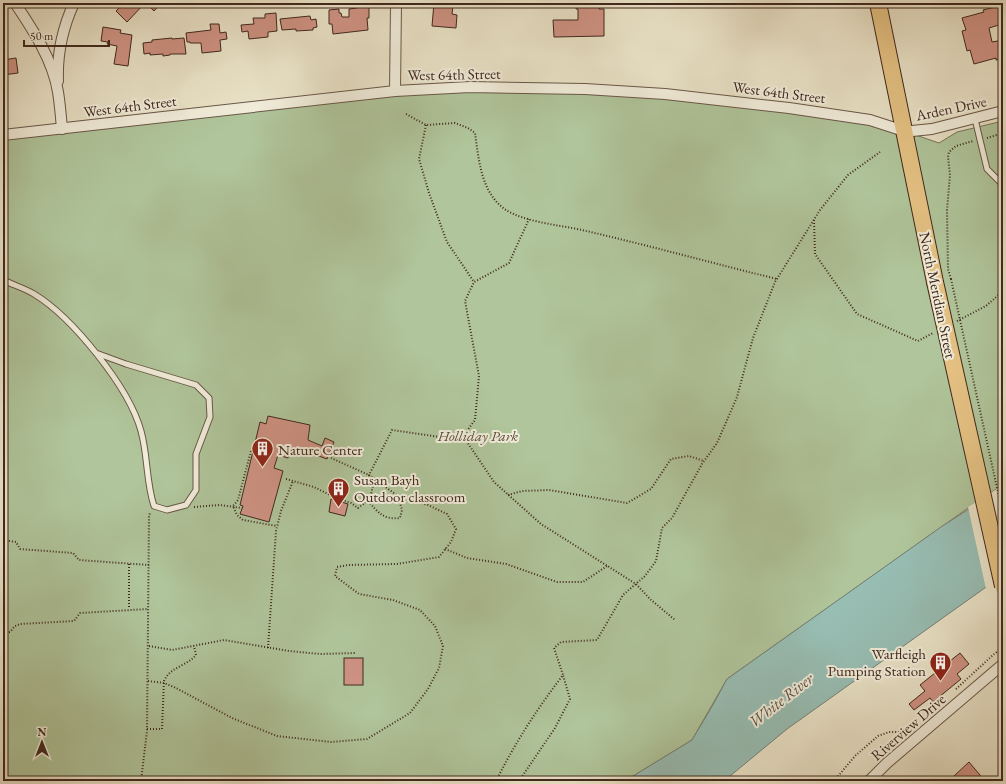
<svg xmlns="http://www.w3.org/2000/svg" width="1006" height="784" font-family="'EB Garamond',serif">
<rect width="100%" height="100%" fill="#eae3c8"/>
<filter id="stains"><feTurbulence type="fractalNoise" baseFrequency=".005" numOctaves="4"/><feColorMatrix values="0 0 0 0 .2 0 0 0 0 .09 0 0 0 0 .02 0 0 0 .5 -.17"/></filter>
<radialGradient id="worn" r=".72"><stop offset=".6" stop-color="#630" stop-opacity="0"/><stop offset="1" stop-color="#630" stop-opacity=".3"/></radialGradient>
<polygon fill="#b0c59b" stroke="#78765c" points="585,89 789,108 904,131 939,143 957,132 1003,121 1003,485 985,496 727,679 692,740 625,781 3,781 3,136 395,91"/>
<polygon fill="#98beb4" stroke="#758278" points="1003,487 1003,575 787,729 724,781 625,781 692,740 713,705 727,679 941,527"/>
<polygon fill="#eae3c8" points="1000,487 1003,498 1003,577 986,589 968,507"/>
<g fill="#cf9384" stroke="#40281e">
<polygon points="118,3 145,3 127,22 116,11 121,6"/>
<polygon points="146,3 161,3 154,11"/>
<polygon points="356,3 369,3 369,18 367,18 368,30 333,34 332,24 329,24 329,10 339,9 339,13 341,13 342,17 349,17 349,9 357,8"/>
<polygon points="434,3 455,3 455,6 453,6 452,14 457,15 456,28 432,26"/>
<polygon points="576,3 613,3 613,7 599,7 599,9 604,9 604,36 554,37 553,20 578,20 578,9 576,9"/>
<polygon points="1003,5 1003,19 1001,19 1002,24 989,28 992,42 1003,40 1003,59 996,60 996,58 974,64 970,50 967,51 962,31 966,30 962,18 984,12 983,10"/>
<polygon points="276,13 277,31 268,32 268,37 249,39 248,31 242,32 241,25 254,24 253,18 265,18 265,14"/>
<polygon points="310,16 311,20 316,19 317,27 313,28 313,30 296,31 296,29 282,30 280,19"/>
<polygon points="210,24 219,24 220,33 226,32 227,39 220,40 221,51 202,53 201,43 190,43 190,42 187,42 186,33 211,30"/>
<polygon points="103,27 121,30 120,33 132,35 128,66 114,64 117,46 107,44 108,42 101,41"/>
<polygon points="172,38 172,39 184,38 186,54 170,54 170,55 163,56 163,54 150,55 150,53 144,54 143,43 152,42 152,40"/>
<polygon points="16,58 18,73 3,75 3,60"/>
<polygon points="268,416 310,425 308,440 322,446 325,438 334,442 327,459 305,451 291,448 288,458 278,455 274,468 283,471 269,522 240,514 243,506 240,505 260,422 266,424"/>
<polygon points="331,499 348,504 345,516 329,512"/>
<polygon points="960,653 969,664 957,674 961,679 933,702 930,698 914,710 909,704 925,691 920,685"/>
<rect x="344" y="658" width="19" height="27"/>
<polygon points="969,762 980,775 981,781 959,781 954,776"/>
</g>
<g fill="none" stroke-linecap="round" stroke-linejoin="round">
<defs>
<g id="lane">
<polyline points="975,119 987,169 1000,182"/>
<path d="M3 280C13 285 24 288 34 294 72 317 129 387 141 431 148 456 146 482 154 506L167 510 186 505 196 490V454L210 417 209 398 196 385 126 364 96 353"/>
</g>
<g id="street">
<path d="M15 3C33 30 53 60 58 92 60 104 61 117 62 129"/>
<path d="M58 81C57 55 63 27 74 3"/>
<polyline points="395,91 396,3"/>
<polyline points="3,135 395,91 470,87 585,89 665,94 789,108 870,120 904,131 912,131 932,129 1003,111"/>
<polyline points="869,781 887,763 1003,664"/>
</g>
<polyline id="primary" points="878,3 935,282"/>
</defs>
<use href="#lane" stroke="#6a5748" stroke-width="7"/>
<use href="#street" stroke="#6a5748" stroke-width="12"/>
<use href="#primary" stroke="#40281e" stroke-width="18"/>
<g stroke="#40281e" stroke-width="2" stroke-dasharray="1 2" stroke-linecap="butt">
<path d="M406 114 426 125 455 123 468 128 475 133C479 161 481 193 506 210 525 222 559 225 582 230 647 245 712 263 777 279"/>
<polyline points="426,125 419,159 429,193 447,242 474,282"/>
<polyline points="987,138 1003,133"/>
<polyline points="814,220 815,254 857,314 918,341 933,333"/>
<polyline points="951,279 948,269 947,210 950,175 948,157 949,152 956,146 973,141"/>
<polyline points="957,321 986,306 1003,291"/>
<polyline points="463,436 494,482 541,524 636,584 650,599 675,620"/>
<polyline points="251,451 238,500 233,506 237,515 243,520 277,526"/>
<polyline points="286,479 314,487 338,499 351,503 358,508 370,499 373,485 369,475 331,458"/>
<polyline points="508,495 522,491 549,490 627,503 651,489 671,459 689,456 704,461"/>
<path d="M368 501C378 512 383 520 400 518L402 510 398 496 369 475 392 430 440 437 463 436 475 420 479 376 465 301 474 282 509 263 529 219"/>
<polyline points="194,507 220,505 242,508"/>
<polyline points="3,540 16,542 20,549 73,553 79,560 149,565"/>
<polyline points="445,549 467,558 506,564 557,582 583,582 607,566"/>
<polyline points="129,564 129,609"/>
<polyline points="3,633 10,632 15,626 20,624 74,621 80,613 148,609"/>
<polyline points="149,646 172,650 224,640 289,651 320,654 356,653"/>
<polyline points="268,648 276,531 281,511 293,481"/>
<polyline points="148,681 164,683 176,688 232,718 277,736 331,742 367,739 410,713 428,689 439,668 443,646 435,626 420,610 393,600 359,594 335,576 337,567 348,565 397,564 439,557 451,542 456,529 447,514 428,505 398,496"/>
<polyline points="956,689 993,655 1003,647"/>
<path d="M147 729H162L164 681C170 667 187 666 196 655L194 646"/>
<polyline points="141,781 147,731 149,516 150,513"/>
<polyline points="449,781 466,778 473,781"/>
<path d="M496 781C515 743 537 709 563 675L554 648 561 642 597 640 623 595 645 576 656 561 662 528 672 518 702 464 717 443 737 397 753 338 775 282 820 210 848 175 880 152"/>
<polyline points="519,781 555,728 570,699 563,675"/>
<polyline points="834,781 855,756 878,736 889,732 903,732 918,722"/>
</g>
<use href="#lane" stroke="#f1eddb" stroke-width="5"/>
<use href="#street" stroke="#f1eddb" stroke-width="10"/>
<use href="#primary" stroke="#e5c284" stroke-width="16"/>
<defs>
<polyline id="primary-bridge" points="935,282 1003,586"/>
</defs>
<use href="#primary-bridge" stroke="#40281e" stroke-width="18" stroke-linecap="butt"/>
<polyline stroke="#40281e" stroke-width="2" stroke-dasharray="1 2" stroke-linecap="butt" points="951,279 1003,515"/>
<use href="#primary-bridge" stroke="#e5c284" stroke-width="16"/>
</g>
<defs>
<symbol id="building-pin" viewBox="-11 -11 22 30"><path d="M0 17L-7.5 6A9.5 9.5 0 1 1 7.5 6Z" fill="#8f2418" stroke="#f1eddb"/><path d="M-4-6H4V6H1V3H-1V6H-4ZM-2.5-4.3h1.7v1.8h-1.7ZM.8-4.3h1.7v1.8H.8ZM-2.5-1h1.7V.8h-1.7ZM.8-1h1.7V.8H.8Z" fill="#fff"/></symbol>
</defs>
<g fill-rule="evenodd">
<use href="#building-pin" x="250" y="436" width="25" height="34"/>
<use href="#building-pin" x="326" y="476" width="25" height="34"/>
<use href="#building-pin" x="928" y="650" width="25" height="34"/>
</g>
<g text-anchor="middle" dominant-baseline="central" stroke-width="4" stroke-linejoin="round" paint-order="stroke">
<g font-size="15" fill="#40281e" stroke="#f1eddb">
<text transform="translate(454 74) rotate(-1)">West 64th Street</text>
<text transform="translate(779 92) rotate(7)">West 64th Street</text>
<text transform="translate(130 106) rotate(-7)">West 64th Street</text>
<text transform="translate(951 108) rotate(-12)">Arden Drive</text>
<text transform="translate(938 295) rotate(78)">North Meridian Street</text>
<text transform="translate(908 727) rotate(-41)">Riverview Drive</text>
</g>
<g font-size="15" font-style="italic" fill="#5c4f3d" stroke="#f1eddb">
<text x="478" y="435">Holliday Park</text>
</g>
<g font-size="15" fill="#40281e" stroke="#f1eddb" text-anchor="start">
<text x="278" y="449">Nature Center</text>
<text x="354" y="479">Susan Bayh<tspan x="354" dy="17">Outdoor classroom</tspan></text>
<text x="926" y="653" text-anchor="end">Warfleigh<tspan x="926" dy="17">Pumping Station</tspan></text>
</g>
<g font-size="16" font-style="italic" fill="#564e44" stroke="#f1eddb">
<text transform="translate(781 700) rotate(-38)">White River</text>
</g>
</g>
<rect width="1006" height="784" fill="none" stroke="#eae3c8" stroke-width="16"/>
<rect x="4" y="4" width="998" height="776" fill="none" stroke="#40281e" stroke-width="2"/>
<rect x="8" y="8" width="990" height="768" fill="none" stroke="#40281e"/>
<g transform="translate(42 742)" stroke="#f1eddb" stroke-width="3" paint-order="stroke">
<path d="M0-3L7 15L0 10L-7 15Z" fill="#40281e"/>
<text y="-6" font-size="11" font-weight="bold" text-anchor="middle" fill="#40281e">N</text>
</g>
<path d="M24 40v6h85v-6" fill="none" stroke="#40281e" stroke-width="2"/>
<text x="30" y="40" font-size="12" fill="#40281e" stroke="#f1eddb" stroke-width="3" paint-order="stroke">50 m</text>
<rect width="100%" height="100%" filter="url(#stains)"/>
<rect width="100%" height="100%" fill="url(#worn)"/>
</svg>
